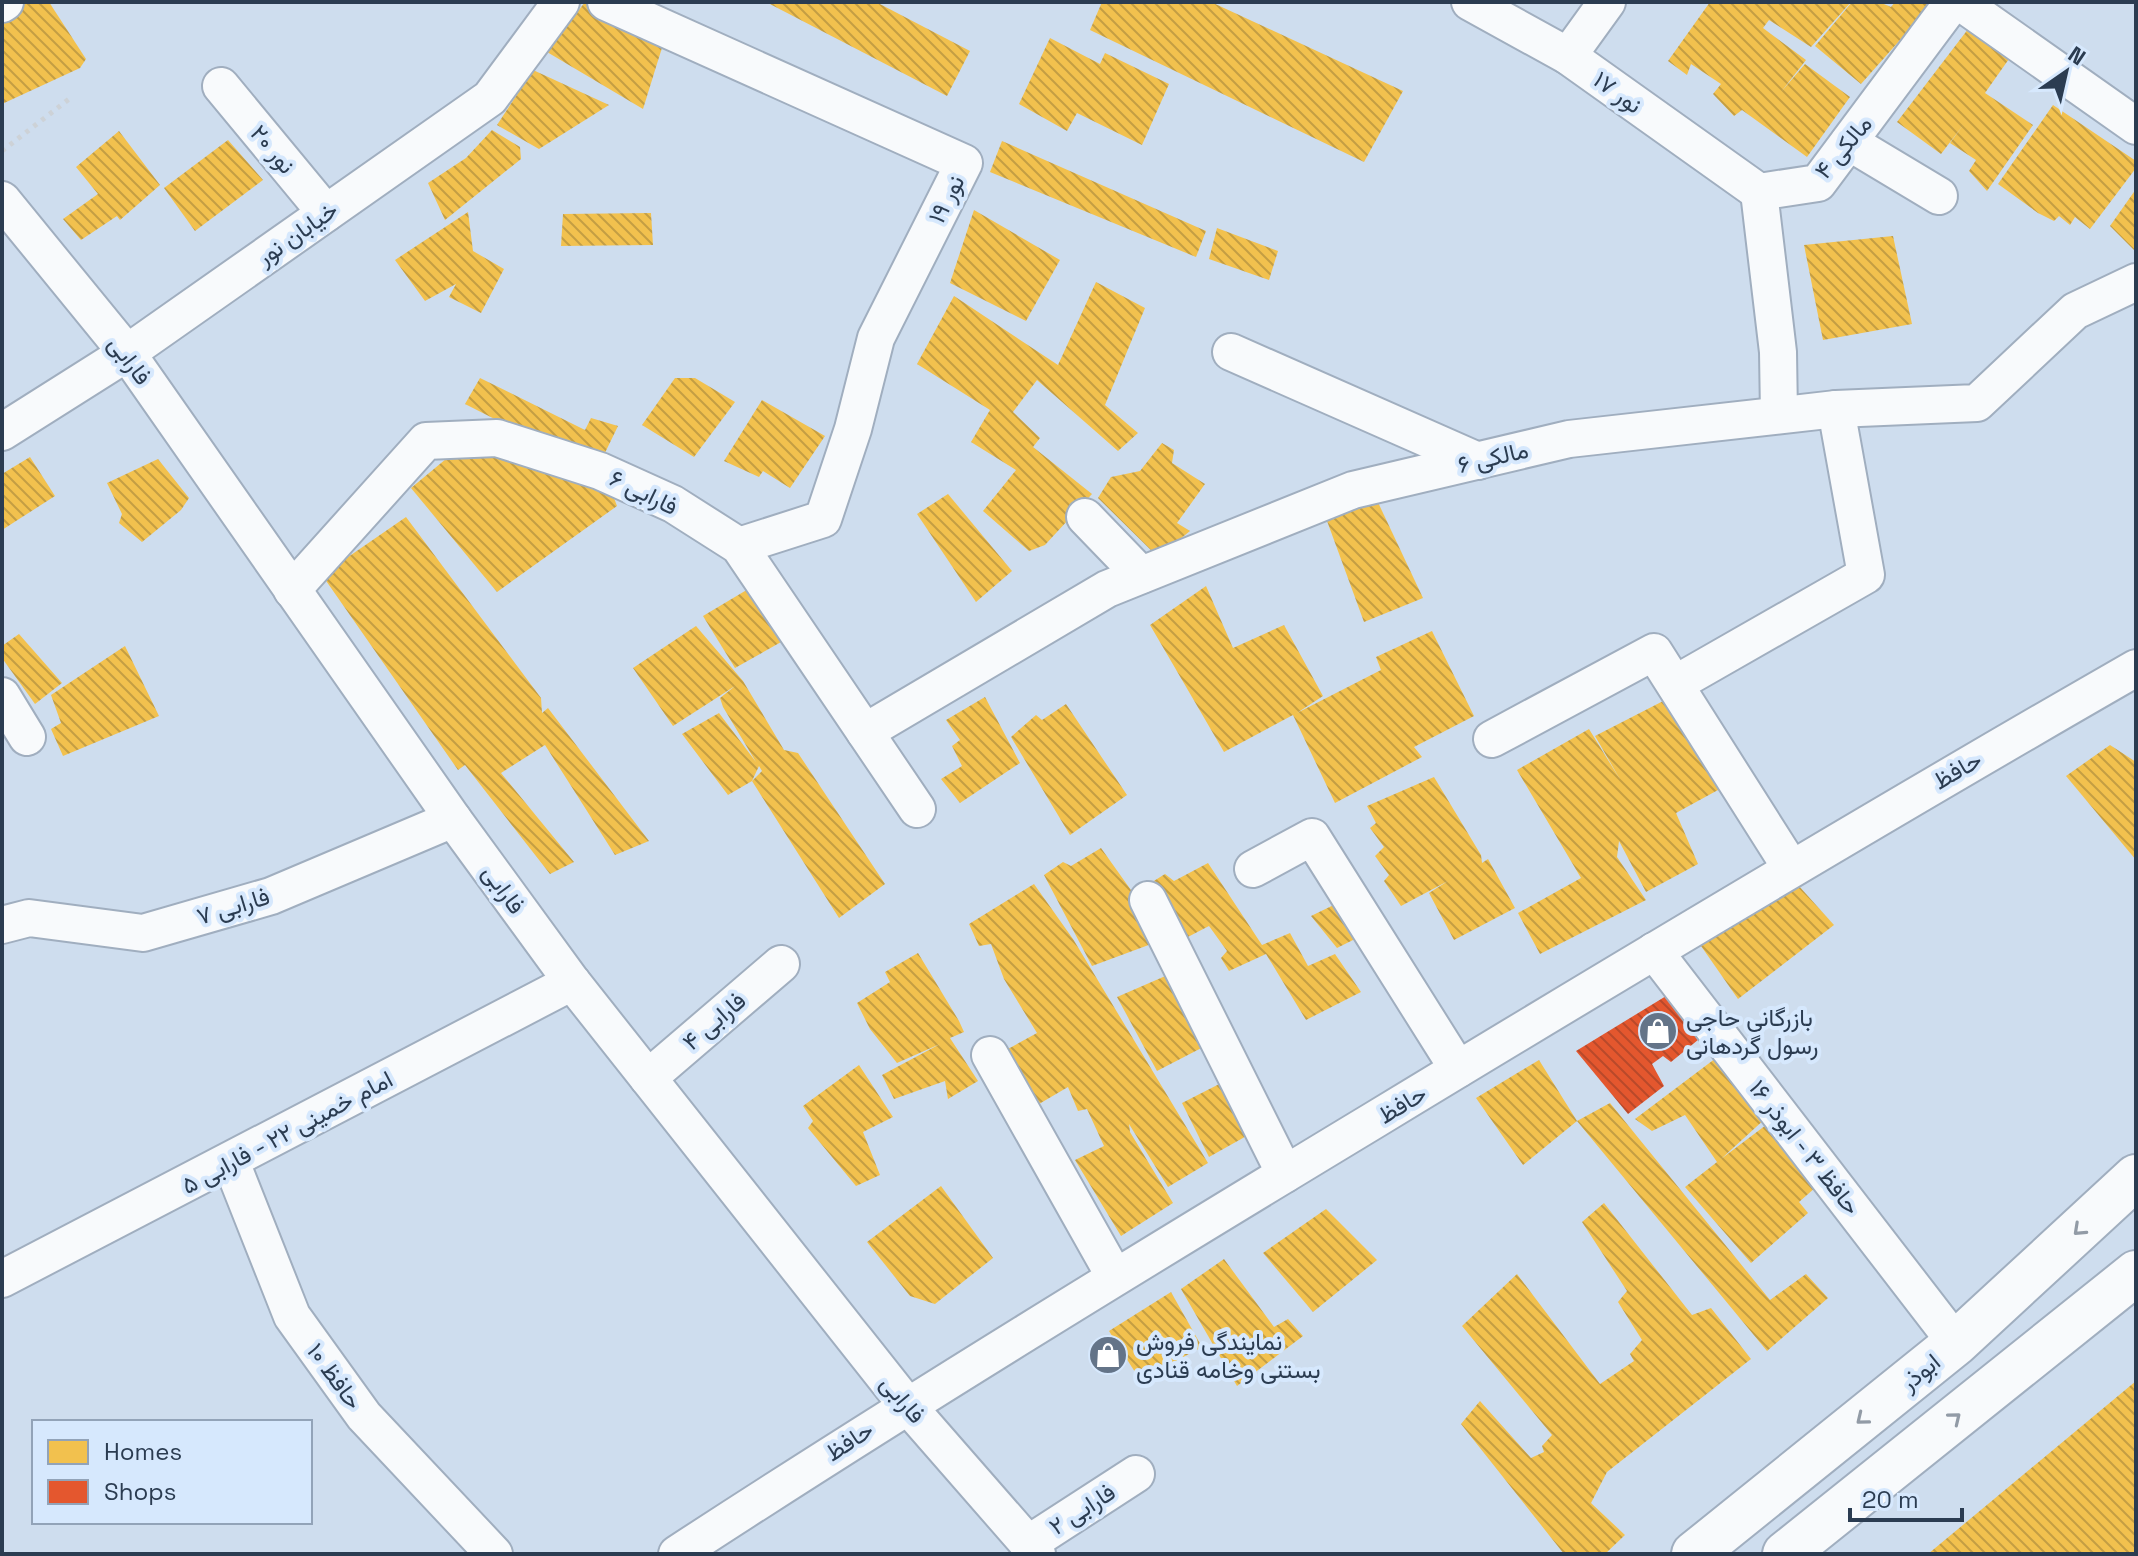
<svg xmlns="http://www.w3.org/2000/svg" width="2138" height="1556" font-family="'Space Grotesk',Vazirmatn,sans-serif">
<defs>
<pattern id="homes-back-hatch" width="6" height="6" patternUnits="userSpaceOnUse" patternTransform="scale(2)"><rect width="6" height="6" fill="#f2c14e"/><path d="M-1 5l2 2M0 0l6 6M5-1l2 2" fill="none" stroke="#c49e43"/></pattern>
<pattern id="shops-back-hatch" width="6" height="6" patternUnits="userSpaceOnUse" patternTransform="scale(2)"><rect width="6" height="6" fill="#e4572e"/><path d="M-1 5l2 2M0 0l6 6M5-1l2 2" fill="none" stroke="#b9492a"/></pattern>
</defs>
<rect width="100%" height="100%" fill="#ceddee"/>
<g fill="url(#homes-back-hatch)">
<polygon points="17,2 49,2 86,59 80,68 2,104 2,12"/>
<polygon points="585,2 603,2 665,38 643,109 547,52"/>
<polygon points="766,2 876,2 970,51 947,96"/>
<polygon points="1102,2 1211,2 1403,91 1364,162 1090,30"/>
<polygon points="1710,2 1851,2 1811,47 1769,20 1763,28 1806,60 1781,92 1805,64 1850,97 1807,157 1742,110 1734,116 1713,94 1721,84 1691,64 1687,75 1668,61"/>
<polygon points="1852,2 1879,2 1891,7 1895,2 1932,4 1861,84 1815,46"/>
<polygon points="1975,20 2016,49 1985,93 2033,125 1987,191 1969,171 1976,160 1950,143 1964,124 1941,154 1897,122"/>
<polygon points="1050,38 1100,64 1105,53 1169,84 1142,145 1077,113 1067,131 1019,104"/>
<polygon points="533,70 609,105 539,149 497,125"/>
<polygon points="2053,105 2136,161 2136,168 2090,229 2075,217 2070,225 2059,216 2054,221 2038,213 1998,184"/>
<polygon points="492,130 520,147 521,159 445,220 428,183 466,158"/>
<polygon points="119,131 160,185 120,220 117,216 81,240 63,219 98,194 76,167"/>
<polygon points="228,140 263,180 195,231 164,188"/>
<polygon points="1002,141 1206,231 1196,257 990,172"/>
<polygon points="2136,189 2136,252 2110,226"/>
<polygon points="974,210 1060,260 1026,321 950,283"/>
<polygon points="468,212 473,251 504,269 481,313 449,297 456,284 425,301 395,260"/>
<polygon points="651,213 653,245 561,246 563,214"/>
<polygon points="1217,228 1278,251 1269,280 1209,259"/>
<polygon points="1893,236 1912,324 1823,340 1804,245"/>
<polygon points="1096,282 1145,308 1105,405 1138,433 1118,451 1037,380 1013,412 1040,438 1033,447 1092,494 1045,545 1029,551 983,511 1016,470 971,442 990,410 917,364 954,296 1058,365"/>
<polygon points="480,378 585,430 591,418 618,426 602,459 556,450 465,404"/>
<polygon points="675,378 695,378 735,402 694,457 642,425"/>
<polygon points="762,400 825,436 790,488 763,471 759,477 724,461"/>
<polygon points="1162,443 1174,450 1172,463 1205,484 1177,523 1190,531 1158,557 1098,498 1111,477 1140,471"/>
<polygon points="464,444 611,490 617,506 497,592 411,488"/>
<polygon points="30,457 55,496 2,530 2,474"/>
<polygon points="158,459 189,498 181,510 142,542 119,523 122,514 107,483"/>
<polygon points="948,494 1012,571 976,602 917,514"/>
<polygon points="1375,496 1423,598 1364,622 1323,510"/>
<polygon points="406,517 541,698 542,713 548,708 649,841 615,855 545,745 501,773 574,862 550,874 465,765 458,770 322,575"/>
<polygon points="755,585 790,637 735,668 703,616"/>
<polygon points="1206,586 1233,648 1284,625 1323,696 1297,713 1381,670 1376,657 1432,631 1474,716 1414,747 1422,757 1335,803 1293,715 1224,752 1150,625"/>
<polygon points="696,626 743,681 784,750 798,753 885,884 839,918 752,781 762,771 759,766 752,781 728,795 682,734 719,713 756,762 723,707 720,698 735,686 673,726 633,668"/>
<polygon points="19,634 62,683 35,704 2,658 2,646"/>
<polygon points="125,646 159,716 63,756 51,729 61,723 51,695"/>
<polygon points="985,697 1020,763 960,803 941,779 962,766 952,746 960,740 946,720"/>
<polygon points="1669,698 1729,784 1676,813 1698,864 1646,892 1619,841 1617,857 1646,900 1540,954 1518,913 1581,878 1517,770 1589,729 1621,781 1595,736"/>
<polygon points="1066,704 1127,795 1070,835 1011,737 1036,715 1042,720"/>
<polygon points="2110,745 2136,762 2136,860 2066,776"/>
<polygon points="1434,777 1481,855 1482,863 1488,859 1515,908 1454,940 1429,893 1448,881 1401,906 1384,881 1389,875 1375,856 1384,847 1370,828 1376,823 1367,806"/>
<polygon points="1101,848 1153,921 1154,943 1092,966 1044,875 1063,862 1071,866"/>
<polygon points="1208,863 1262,945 1290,933 1308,966 1335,954 1361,992 1306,1020 1266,954 1229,971 1221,958 1227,951 1209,926 1184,939 1149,884 1165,874 1174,881"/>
<polygon points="1034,884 1073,939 1208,1163 1168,1187 1129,1124 1130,1132 1173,1203 1121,1236 1075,1160 1104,1146 1087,1109 1078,1111 1068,1087 1039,1104 1008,1049 1037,1033 1004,979 991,944 979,946 969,924"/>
<polygon points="1798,885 1834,925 1738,999 1701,946"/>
<polygon points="1344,900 1367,933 1337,948 1311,916"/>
<polygon points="918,953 959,1021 964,1032 950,1038 978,1081 948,1099 945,1081 894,1099 882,1075 940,1044 897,1063 870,1029 857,1003 890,982 885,972"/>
<polygon points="1170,974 1213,1042 1157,1071 1117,997"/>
<polygon points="1716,1058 1766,1118 1721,1159 1774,1119 1824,1180 1799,1202 1808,1213 1751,1263 1685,1187 1717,1162 1685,1115 1652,1131 1635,1119"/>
<polygon points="1539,1060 1577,1121 1610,1103 1770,1300 1806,1274 1828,1298 1767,1351 1577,1121 1523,1165 1476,1098"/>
<polygon points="859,1065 893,1117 863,1132 880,1175 856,1186 808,1128 813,1121 803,1106"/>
<polygon points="1233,1077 1259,1129 1209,1157 1182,1103"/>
<polygon points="941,1186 993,1258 935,1304 910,1296 867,1242"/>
<polygon points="1604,1203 1692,1315 1711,1308 1751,1359 1607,1472 1591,1503 1625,1535 1605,1554 1564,1554 1461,1424 1480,1401 1531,1458 1544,1452 1542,1446 1552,1435 1462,1326 1517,1274 1600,1384 1634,1361 1630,1354 1642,1340 1618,1302 1627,1291 1582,1222"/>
<polygon points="1326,1209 1377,1260 1313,1312 1263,1253"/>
<polygon points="1224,1259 1274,1327 1288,1319 1303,1336 1237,1386 1181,1289"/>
<polygon points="1171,1292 1202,1347 1140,1380 1109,1331"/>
<polygon points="2136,1381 2136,1554 1928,1554"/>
</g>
<polygon fill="url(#shops-back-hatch)" points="1671,993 1704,1035 1671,1062 1663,1056 1652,1064 1664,1086 1628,1114 1576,1051"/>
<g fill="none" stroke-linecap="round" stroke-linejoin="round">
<defs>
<g id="minor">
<polyline points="606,2 964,163 876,338 853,429 823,519 739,546"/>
<polyline points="1470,2 1568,56 1759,192"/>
<polyline points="1960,2 2136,126"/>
<polyline points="2,4 5,2"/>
<polyline points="1568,56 1607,2"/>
<polyline points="221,86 326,213"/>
<polyline points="1849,142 1939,196"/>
<polyline points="2,200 127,353 453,819 572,982 906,1404 1037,1554"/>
<polyline points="1231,352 1478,461"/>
<polyline points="1779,415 1778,352 1759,192 1818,183 1953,2"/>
<polyline points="2,432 127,353 490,98 561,2"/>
<polyline points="1085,517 1141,575"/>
<polyline points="292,590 426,441 497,438 600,471 673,504 739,546 917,809"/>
<polyline points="1675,684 1866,575 1836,409"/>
<polyline points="2,696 27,737"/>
<polyline points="865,732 1107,589 1353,490 1569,439 1836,409 1977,403 2075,311 2136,282"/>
<polyline points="1492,739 1654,652 1791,868"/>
<polyline points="1253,869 1312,837 1458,1069"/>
<polyline points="1148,900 1285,1174"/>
<polyline points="2,925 29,918 143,933 271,896 453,819"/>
<polyline points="1654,951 1956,1343"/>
<polyline points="990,1055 1115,1277"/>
<polyline points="648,1078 781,964"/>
<polyline points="231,1162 292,1316 364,1416 494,1554"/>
<polyline points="2,1279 572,982"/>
<polyline points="1028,1544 1136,1474"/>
<path d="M677 1554C907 1404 1141 1261 1376 1119 1628 966 1880 815 2136 668"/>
</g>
<g id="major">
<polyline points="1694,1554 1956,1343 2136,1177"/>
<polyline points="1785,1554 2136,1273"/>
</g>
</defs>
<use href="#minor" stroke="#a0aebf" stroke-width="40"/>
<use href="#major" stroke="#a0aebf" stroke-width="48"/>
<polyline stroke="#cdd2d7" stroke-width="5" stroke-dasharray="4 6" stroke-linecap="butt" points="2,151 73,96"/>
<use href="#minor" stroke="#f8fafc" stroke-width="36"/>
<use href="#major" stroke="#f8fafc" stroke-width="44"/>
</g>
<defs><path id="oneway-chevron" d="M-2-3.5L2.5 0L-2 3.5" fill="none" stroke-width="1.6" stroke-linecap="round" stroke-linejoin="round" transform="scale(2)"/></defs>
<g stroke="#929ba6">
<use href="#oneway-chevron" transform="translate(2079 1230) rotate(137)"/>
<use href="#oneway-chevron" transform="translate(1955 1418) rotate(-39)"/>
<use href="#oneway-chevron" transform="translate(1862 1419) rotate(141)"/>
</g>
<defs>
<symbol id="shop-disc" viewBox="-11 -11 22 22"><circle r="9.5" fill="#647488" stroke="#d6e8fd"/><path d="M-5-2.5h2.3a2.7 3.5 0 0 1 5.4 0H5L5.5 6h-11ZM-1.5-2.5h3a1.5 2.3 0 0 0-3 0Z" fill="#fff"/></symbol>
</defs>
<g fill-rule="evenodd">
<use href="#shop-disc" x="1636" y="1009" width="44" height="44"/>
<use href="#shop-disc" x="1086" y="1333" width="44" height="44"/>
</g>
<g text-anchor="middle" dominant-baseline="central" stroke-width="8" stroke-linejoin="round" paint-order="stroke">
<g font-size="24" fill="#2b3c51" stroke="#d6e8fd">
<text transform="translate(1618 92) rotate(36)">نور ۱۷</text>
<text transform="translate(1843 147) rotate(-50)">مالکی ۴</text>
<text transform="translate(273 149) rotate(50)">نور ۲۰</text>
<text transform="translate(946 199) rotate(-63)">نور ۱۹</text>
<text transform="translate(297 233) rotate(-35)">خیابان نور</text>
<text transform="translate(130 360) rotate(53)">فارابی</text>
<text transform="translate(1493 457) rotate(-13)">مالکی ۶</text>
<text transform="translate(644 492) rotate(26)">فارابی ۶</text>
<text transform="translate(1957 770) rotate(-30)">حافظ</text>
<text transform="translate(504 889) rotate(54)">فارابی</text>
<text transform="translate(233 906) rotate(-17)">فارابی ۷</text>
<text transform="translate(714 1021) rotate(-41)">فارابی ۴</text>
<text transform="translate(1402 1104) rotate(-31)">حافظ</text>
<text transform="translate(287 1132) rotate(-28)">امام خمینی ۲۲ - فارابی ۵</text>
<text transform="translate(1805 1147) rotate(52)">حافظ ۳ - ابوذر ۱۶</text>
<text transform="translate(1920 1372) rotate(-39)">ابوذر</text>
<text transform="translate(335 1376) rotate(54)">حافظ ۱۰</text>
<text transform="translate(903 1399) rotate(50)">فارابی</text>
<text transform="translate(849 1441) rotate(-33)">حافظ</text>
<text transform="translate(1082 1509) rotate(-33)">فارابی ۲</text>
</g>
<g font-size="24" fill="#2b3c51" stroke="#d6e8fd" text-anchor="start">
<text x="1686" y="1017">بازرگانی حاجی<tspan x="1686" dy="28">رسول گردهانی</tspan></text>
<text x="1136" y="1341">نمایندگی فروش<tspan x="1136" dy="28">بستنی وخامه قنادی</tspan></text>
</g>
</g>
<rect width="2138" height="1556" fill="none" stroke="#2b3c51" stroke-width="8"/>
<rect x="32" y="1420" width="280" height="104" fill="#d6e8fd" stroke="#92a3b8" stroke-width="2"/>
<rect x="48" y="1440" width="40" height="24" fill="#f2c14e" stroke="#92a3b8" stroke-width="2"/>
<text x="104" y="1460" font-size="24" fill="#2b3c51">Homes</text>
<rect x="48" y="1480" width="40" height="24" fill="#e4572e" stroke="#92a3b8" stroke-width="2"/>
<text x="104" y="1500" font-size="24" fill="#2b3c51">Shops</text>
<g transform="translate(2066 72) rotate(34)" stroke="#d6e8fd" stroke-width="6" paint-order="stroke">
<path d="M0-6L14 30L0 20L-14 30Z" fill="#2b3c51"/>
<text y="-12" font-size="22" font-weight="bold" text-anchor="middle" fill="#2b3c51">N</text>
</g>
<path d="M1850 1508v12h112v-12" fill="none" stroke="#2b3c51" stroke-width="4"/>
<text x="1862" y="1508" font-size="24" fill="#2b3c51" stroke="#d6e8fd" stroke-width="6" paint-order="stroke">20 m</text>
</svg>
